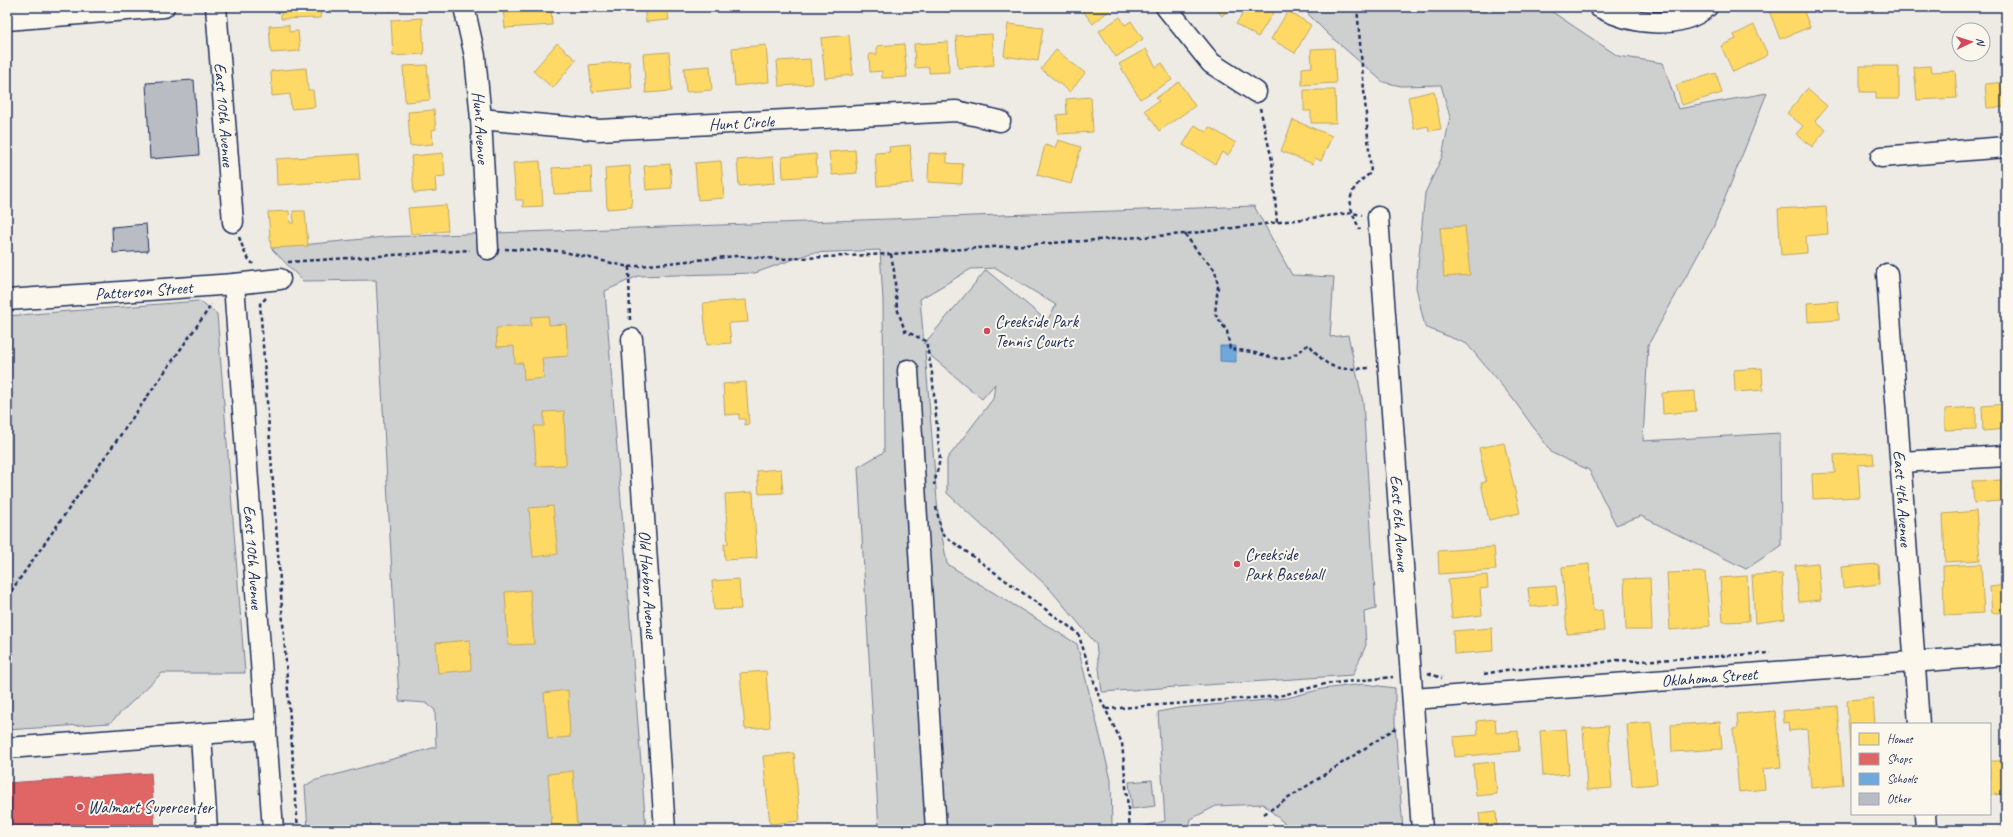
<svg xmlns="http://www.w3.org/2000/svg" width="2013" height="837" font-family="Caveat,sans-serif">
<rect width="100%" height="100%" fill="#eeebe4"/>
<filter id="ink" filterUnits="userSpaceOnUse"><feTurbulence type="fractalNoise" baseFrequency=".025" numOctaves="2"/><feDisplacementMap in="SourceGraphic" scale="8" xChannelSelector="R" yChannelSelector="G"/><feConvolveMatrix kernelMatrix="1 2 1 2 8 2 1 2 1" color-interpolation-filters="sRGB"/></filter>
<g filter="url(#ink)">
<g fill="#cecfcf" stroke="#747f96" fill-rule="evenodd">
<polygon points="1301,7 1542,7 1548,9 1618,56 1663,63 1678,109 1767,93 1713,228 1648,345 1643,441 1780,433 1781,546 1746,569 1641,516 1616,525 1589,470 1552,453 1513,399 1467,344 1425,327 1416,287 1425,193 1442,157 1450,117 1441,85 1401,86 1383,82 1329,35"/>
<path d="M1254 206 1292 275 1334 277 1330 337 1348 335 1363 402 1376 609 1364 612 1366 645 1353 675 1102 692 1096 644 1049 588 947 493V459L993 399 995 384 982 399 925 351 938 513 947 564 1077 644 1111 780 1112 826 1106 830H879L858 467 884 452 883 300 880 250 811 253 755 273 638 276 605 291 646 830H308L305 786 313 781 436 747 435 710 426 703 399 701 376 280 303 281 271 248 384 237ZM996 268 1056 305 1047 321 986 270 924 344 920 299 971 269Z"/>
<polygon points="199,301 217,314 245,673 162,673 110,723 7,730 7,316"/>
<polygon points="1364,684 1395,688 1395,723 1403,830 1292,830 1263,804 1216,806 1191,819 1188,830 1130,830 1165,821 1158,712 1179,708 1287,698 1322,689"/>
<polygon points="1152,780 1155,806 1132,809 1129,782"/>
</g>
<g fill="#ffd966" stroke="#bba664">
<polygon points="281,7 320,7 321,18 281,19"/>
<polygon points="388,7 414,7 414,8 389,11"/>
<polygon points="503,7 551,7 552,25 505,28"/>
<polygon points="644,7 667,7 669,20 646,22"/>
<polygon points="677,7 702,7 678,11"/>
<polygon points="1080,7 1110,7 1111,9 1093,24"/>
<polygon points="1214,7 1231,7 1222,16"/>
<polygon points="1247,7 1276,8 1258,37 1236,24"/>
<polygon points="1771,7 1802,7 1810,27 1780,39 1768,8"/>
<polygon points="1288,11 1311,25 1295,53 1271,39"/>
<polygon points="1120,17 1125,25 1131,21 1143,39 1116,57 1099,31"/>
<polygon points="422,18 424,54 393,56 391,20"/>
<polygon points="1008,24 1043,28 1038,61 1004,56"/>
<polygon points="289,25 289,32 298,31 300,51 271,53 269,26"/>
<polygon points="1754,25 1768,55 1733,72 1721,46 1736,39 1734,35"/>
<polygon points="992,34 994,65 958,68 956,36"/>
<polygon points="849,35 853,75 825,78 821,38"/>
<polygon points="948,42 949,72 929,73 929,67 915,68 914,44"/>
<polygon points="557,43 576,60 553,88 533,71"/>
<polygon points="904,44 907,77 882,78 882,71 870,72 869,54 877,54 877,46"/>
<polygon points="766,45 769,82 735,86 732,48"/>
<polygon points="1334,48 1336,83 1302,85 1302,68 1312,67 1311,49"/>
<polygon points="1146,49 1156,67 1162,63 1172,80 1140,99 1119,64"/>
<polygon points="1056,50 1085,73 1070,92 1041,69"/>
<polygon points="669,52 672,91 646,93 643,54"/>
<polygon points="810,59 812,84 779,86 777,61"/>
<polygon points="629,61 632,88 592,92 589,65"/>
<polygon points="427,65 430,100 405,102 403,66"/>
<polygon points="710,66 712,90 686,92 684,68"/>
<polygon points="1860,66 1899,66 1899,99 1876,99 1876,92 1860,92"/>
<polygon points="1931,66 1932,72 1955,71 1957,98 1917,100 1914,67"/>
<polygon points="306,68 308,90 313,90 315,107 291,109 290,94 272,96 271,71"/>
<polygon points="1716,73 1722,93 1682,105 1676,85"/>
<polygon points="1179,82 1195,106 1159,131 1145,110 1159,101 1156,98"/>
<polygon points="2006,82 2006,107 1987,108 1985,84"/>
<polygon points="1807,89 1827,106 1815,121 1826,130 1812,147 1796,134 1803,126 1787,113"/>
<polygon points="1304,90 1335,90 1336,123 1311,123 1311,111 1304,111"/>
<polygon points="1434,91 1441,129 1429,131 1428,126 1414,129 1408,97"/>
<polygon points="1091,97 1093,132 1058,134 1057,115 1067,114 1066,99"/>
<polygon points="434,110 436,129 432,130 433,144 410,146 408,112"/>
<polygon points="1293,120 1332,136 1321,161 1315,158 1313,164 1281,151"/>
<polygon points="1195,125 1206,132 1209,127 1236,143 1228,155 1222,152 1215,164 1183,145"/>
<polygon points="1058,140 1081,147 1071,184 1037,175 1045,145 1055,148"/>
<polygon points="910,145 913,183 877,186 875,153 890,152 889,147"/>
<polygon points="855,150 857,173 832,175 829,152"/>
<polygon points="443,153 445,176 435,177 436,191 414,193 411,156"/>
<polygon points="929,153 947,154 947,163 963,164 962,184 928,182"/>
<polygon points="358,154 360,180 277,185 276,159"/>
<polygon points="816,154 817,176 783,178 782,157"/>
<polygon points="773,157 775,183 739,186 737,160"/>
<polygon points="540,161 543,206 523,207 523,200 516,200 513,163"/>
<polygon points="721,161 724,198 698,200 695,163"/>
<polygon points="670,164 672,188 646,190 644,166"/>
<polygon points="591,166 592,193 554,194 552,168"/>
<polygon points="630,166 632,207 607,209 605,168"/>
<polygon points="446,205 448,231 411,234 408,208"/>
<polygon points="1826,206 1828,234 1806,236 1807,253 1781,255 1778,209"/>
<polygon points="289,211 290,223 294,223 293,211 305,211 308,246 271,248 268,212"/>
<polygon points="1465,226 1470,275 1444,277 1440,228"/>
<polygon points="746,300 748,322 729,323 731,343 707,345 703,303"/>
<polygon points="1838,301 1839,320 1808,322 1807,303"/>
<polygon points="548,316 549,325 566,324 568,356 542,358 544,378 524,380 523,363 515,363 514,346 497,347 496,328 531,326 531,317"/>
<polygon points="1762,368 1763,390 1735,392 1734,370"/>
<polygon points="746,382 749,424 745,425 745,419 739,419 739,414 725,415 723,384"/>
<polygon points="1695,391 1696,411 1663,414 1662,393"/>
<polygon points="2006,404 2006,429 1983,431 1982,406"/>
<polygon points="1976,407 1976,429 1945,430 1945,409"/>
<polygon points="564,411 566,465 536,466 534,426 544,426 544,412"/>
<polygon points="1504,443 1520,513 1489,520 1481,483 1486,482 1479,448"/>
<polygon points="1873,453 1874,464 1858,465 1860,497 1813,499 1812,474 1835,473 1834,455"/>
<polygon points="781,469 783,493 759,494 757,471"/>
<polygon points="2006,480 2006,508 2002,509 2001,501 1974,503 1972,481"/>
<polygon points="753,492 757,558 725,560 724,544 728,544 725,494"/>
<polygon points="553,506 558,554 533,557 529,508"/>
<polygon points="1976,511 1980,560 1945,562 1943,514"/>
<polygon points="1494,547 1496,570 1439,574 1438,551"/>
<polygon points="1818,563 1821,600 1799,602 1795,565"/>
<polygon points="1589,564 1593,611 1602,610 1604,631 1567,634 1562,567"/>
<polygon points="1878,564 1879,584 1843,588 1841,567"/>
<polygon points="1981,564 1984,613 1944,615 1943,566"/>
<polygon points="1705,572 1710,626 1670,630 1667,573"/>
<polygon points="1782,574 1785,619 1755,623 1752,575"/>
<polygon points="1487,575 1488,588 1480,589 1482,615 1452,618 1448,579"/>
<polygon points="1747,576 1749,621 1723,622 1720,578"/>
<polygon points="1650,578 1652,630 1626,630 1624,579"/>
<polygon points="739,579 741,609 714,610 712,581"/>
<polygon points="2006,585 2006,612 1992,613 1990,587"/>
<polygon points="1556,586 1558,605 1530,607 1528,588"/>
<polygon points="530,590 534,644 508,645 505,592"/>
<polygon points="1492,628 1493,651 1454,654 1453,631"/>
<polygon points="470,640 471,670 438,673 436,643"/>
<polygon points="766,671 770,727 745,729 740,673"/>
<polygon points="568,690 570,737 548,739 544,693"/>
<polygon points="1873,698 1875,724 1852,724 1852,781 1847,700"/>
<polygon points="1837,706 1843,785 1811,788 1807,729 1789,731 1788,722 1784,723 1783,711"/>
<polygon points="1775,711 1781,767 1763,769 1765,789 1739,792 1733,729 1738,728 1737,714"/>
<polygon points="1495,719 1496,733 1518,731 1519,751 1455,757 1453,737 1478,735 1477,721"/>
<polygon points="1651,722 1657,784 1632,786 1627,724"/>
<polygon points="1720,722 1722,749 1672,752 1671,725"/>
<polygon points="1608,726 1612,788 1587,790 1583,728"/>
<polygon points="1566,729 1569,774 1543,776 1540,731"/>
<polygon points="794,753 800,821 770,824 763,756"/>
<polygon points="1990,761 2006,761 2006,794 1990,795"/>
<polygon points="1494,762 1497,794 1476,796 1473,764"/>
<polygon points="573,771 577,830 552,830 548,774"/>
<polygon points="1496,811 1497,830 1481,830 1479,813"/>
<polygon points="1725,826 1725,830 1709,830 1709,827"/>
</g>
<polygon fill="#e06666" stroke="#a55664" points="151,773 155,830 7,830 7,783"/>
<polygon fill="#6fa8dc" stroke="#5684b6" points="1220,346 1236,346 1236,362 1220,361"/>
<g fill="#b9bcc3" stroke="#1b2f5e">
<polygon points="194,80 199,155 150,159 146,83"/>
<polygon points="146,224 148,251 113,253 112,227"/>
</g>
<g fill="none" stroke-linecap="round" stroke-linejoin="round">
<defs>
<g id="minor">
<path id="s1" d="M216 7 233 222"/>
<path id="s2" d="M464 7 475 56 481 119 488 249"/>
<polyline points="1166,7 1211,63 1256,92"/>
<path d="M1599 7C1630 24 1678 31 1707 7"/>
<polyline points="7,20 164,7"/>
<path id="s3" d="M481 119 599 130 956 111 1000 121"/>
<polyline points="1881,157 2006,147"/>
<path id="s4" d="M1378 217 1422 830"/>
<path id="s5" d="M1887 274 1919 724"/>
<path id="s6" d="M234 284 273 830"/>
<path id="s7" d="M7 300 234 284 280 279"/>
<path id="s8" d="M632 339 665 830"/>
<polyline points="908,370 936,830"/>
<polyline points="1901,462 2006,456"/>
<path id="s9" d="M1413 699 2006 655"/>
<polyline points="201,735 207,830"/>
<polyline points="7,748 266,729"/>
<polyline points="1925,814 1926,830"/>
</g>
</defs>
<use href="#minor" stroke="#1b2f5e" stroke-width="23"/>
<g stroke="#1b2f5e" stroke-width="2.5" stroke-dasharray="4 3" stroke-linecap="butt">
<path d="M1357 7 1371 173C1346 189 1346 205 1360 229"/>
<polyline points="1260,108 1272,160 1277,223"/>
<path d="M1185 234 1197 251 1215 270 1218 286 1215 314 1227 331 1230 349C1238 350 1247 351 1255 353 1283 360 1284 364 1309 344 1329 371 1337 370 1370 368"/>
<polyline points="239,237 246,256 253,264"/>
<polyline points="505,249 560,251 629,267 736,256 780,259 891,254 1185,234 1351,213 1362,215"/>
<polyline points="891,254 894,271 897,308 905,331 926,341 932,373 940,459 934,485"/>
<polyline points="288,262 470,250"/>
<polyline points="629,267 630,322"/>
<polyline points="266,298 260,304 298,830"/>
<polyline points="936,507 942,534 1078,633 1098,694 1122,743 1130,830"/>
<polyline points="7,597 208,310 211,304"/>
<polyline points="1428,673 1442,678"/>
<polyline points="1484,674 1506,670 1593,664 1617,660 1640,661 1770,653"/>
<polyline points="1106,709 1279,696 1325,684 1393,677"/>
<polyline points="1264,814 1396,728"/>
</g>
<use href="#minor" stroke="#fbf7ec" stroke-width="20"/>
</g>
</g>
<g fill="#d1495b" stroke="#fbf7ec" stroke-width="1.5">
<circle cx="987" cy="331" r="4"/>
<circle cx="1237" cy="564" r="4"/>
<circle cx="80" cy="807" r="4"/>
</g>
<g text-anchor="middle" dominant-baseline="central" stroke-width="4" stroke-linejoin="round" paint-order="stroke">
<g font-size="17" fill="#1b2f5e" stroke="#fbf7ec">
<text stroke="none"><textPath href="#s1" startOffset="108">East 10th Avenue</textPath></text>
<text stroke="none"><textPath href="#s3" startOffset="261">Hunt Circle</textPath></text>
<text stroke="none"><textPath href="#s2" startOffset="122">Hunt Avenue</textPath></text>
<text stroke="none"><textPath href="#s7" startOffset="137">Patterson Street</textPath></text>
<text stroke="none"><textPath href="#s5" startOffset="225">East 4th Avenue</textPath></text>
<text stroke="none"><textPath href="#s4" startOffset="307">East 6th Avenue</textPath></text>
<text stroke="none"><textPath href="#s6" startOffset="274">East 10th Avenue</textPath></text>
<text stroke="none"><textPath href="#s8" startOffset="246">Old Harbor Avenue</textPath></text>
<text stroke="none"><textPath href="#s9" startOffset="297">Oklahoma Street</textPath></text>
</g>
<g font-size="17" fill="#1b2f5e" stroke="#fbf7ec" text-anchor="start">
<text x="995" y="321">Creekside Park<tspan x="995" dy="20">Tennis Courts</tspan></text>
<text x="1245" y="554">Creekside<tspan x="1245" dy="20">Park Baseball</tspan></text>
<text x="88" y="807">Walmart Supercenter</text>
</g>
</g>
<rect width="2013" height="837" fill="none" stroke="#fbf7ec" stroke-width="24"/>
<rect x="12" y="12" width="1989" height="813" fill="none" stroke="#1b2f5e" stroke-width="1.5" filter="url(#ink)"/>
<rect x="1851" y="723" width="140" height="92" fill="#fbf7ec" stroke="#a1a7b3"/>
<rect x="1859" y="733" width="20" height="12" fill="#ffd966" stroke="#a1a7b3"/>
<text x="1887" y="743" font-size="12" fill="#1b2f5e">Homes</text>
<rect x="1859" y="753" width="20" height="12" fill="#e06666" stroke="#a1a7b3"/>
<text x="1887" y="763" font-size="12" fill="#1b2f5e">Shops</text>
<rect x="1859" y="773" width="20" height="12" fill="#6fa8dc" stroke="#a1a7b3"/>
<text x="1887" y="783" font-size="12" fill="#1b2f5e">Schools</text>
<rect x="1859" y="793" width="20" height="12" fill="#b9bcc3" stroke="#a1a7b3"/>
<text x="1887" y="803" font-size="12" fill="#1b2f5e">Other</text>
<g transform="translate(1971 42) rotate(86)"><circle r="19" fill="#fbf7ec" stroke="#a1a7b3"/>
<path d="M0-3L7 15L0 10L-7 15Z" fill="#d1495b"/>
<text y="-6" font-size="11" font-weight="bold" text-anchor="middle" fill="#1b2f5e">N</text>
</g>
</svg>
